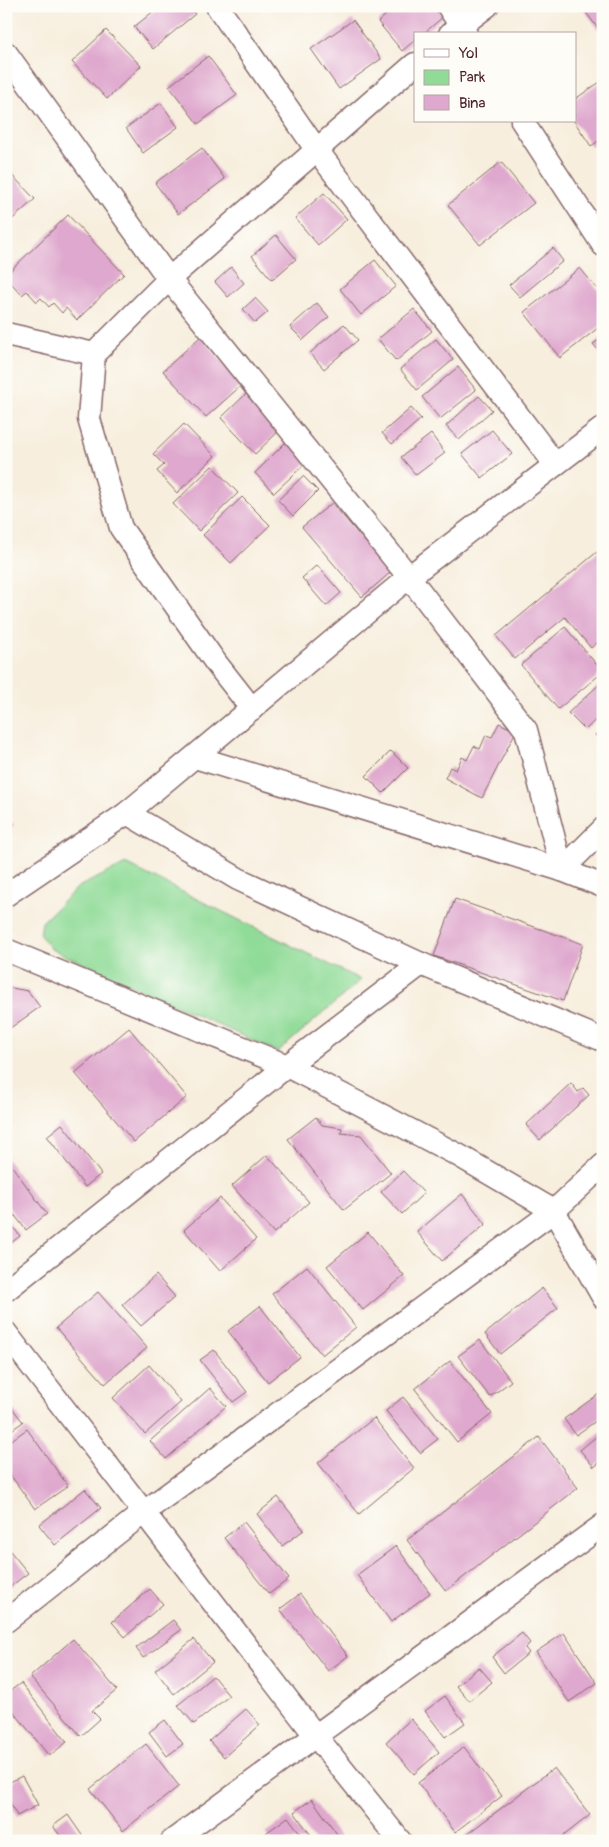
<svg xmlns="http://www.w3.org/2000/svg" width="609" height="1847" font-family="Pangolin,sans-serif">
<rect width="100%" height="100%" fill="#fdfcf7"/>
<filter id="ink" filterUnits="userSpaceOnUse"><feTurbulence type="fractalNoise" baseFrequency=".02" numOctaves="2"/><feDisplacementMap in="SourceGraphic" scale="10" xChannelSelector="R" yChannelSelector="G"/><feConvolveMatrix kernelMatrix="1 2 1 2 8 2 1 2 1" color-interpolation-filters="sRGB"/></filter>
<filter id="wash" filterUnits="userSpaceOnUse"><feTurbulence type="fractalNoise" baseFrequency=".0096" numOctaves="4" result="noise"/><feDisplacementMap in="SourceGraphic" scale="20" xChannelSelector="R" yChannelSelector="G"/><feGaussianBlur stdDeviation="1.12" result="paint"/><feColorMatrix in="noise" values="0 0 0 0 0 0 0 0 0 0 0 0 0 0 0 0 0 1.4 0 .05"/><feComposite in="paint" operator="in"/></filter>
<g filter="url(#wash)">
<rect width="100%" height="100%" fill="#f7eedd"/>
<polygon fill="#90db98" stroke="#6d7d62" points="126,864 361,980 278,1052 51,949 40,935 42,922 78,887"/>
<g id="blocks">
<g fill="#dfa8ce">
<polygon points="160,6 189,6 195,14 153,49 134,27"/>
<polygon points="396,6 436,6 444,16 423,34 415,34 415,40 402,51 378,22"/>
<polygon points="581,6 603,6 603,35"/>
<polygon points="353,20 381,59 339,89 311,49"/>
<polygon points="106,30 141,66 107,99 72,62"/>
<polygon points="208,56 237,95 198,124 169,86"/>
<polygon points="603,80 603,138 591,146 574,121 575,99"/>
<polygon points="161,103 178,127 143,153 126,128"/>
<polygon points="202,148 225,179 178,214 155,183"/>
<polygon points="501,162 534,203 480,245 448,205"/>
<polygon points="6,169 35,199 6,225"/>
<polygon points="324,193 347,219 318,245 295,218"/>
<polygon points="68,215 124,274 77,320 66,308 62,313 53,303 49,307 41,298 37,302 27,291 22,295 12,284 7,288 6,287 6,275"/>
<polygon points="276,235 296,259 272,280 252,256"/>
<polygon points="553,248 563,261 520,297 509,285"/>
<polygon points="375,260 396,286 361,315 340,289"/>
<polygon points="231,267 244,283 228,297 215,282"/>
<polygon points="580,268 603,296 603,324 560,358 524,312"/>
<polygon points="255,298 268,312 255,323 243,309"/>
<polygon points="317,303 329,317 303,340 290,327"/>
<polygon points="414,309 432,331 396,361 378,339"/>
<polygon points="344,324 358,340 324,369 310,353"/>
<polygon points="200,337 243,384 206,417 163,371"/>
<polygon points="603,337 603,356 593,344"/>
<polygon points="436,339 453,360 417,390 400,369"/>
<polygon points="458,367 476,390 440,419 422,397"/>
<polygon points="248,392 282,428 255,454 221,418"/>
<polygon points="479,396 492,410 459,440 446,426"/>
<polygon points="411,408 421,419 392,444 382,433"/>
<polygon points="184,424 215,456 177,493 157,471 164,465 153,454"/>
<polygon points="492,430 512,454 482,478 462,454"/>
<polygon points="431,434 445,453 416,475 401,457"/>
<polygon points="289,439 309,460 274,493 255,473"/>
<polygon points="212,466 238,493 199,531 173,504"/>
<polygon points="303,476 318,491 293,516 278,500"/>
<polygon points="242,497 270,525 231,563 203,535"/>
<polygon points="332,503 391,572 362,597 302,527"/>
<polygon points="603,547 603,638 591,648 565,617 515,659 496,636"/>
<polygon points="317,565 341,593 326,606 302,578"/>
<polygon points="565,627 603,672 558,709 521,665"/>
<polygon points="603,681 603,713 585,730 568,713"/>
<polygon points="499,723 516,731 482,798 445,778 450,767 456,770 462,757 467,760 474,746 480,749 486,735 492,737"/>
<polygon points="603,729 603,744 595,735"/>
<polygon points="391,751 408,768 383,793 366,776"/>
<polygon points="6,815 14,825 6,832"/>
<polygon points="455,899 583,944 563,1001 434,956"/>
<polygon points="6,987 28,991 40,1007 6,1031"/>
<polygon points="129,1028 187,1097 134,1142 75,1073"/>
<polygon points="571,1083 578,1092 583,1088 589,1095 540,1140 526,1125"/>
<polygon points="316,1117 322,1125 342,1128 341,1133 361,1135 391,1173 344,1210 288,1139"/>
<polygon points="62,1124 101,1174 85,1187 47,1136"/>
<polygon points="267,1155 309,1202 274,1233 232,1186"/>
<polygon points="6,1158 47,1214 26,1230 6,1204"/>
<polygon points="403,1171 424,1193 402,1214 381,1192"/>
<polygon points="462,1194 486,1224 442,1261 417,1232"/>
<polygon points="220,1198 256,1239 220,1271 184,1230"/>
<polygon points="6,1218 20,1236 6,1247"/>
<polygon points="368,1232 404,1276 363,1310 327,1266"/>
<polygon points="307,1266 356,1327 322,1355 272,1294"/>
<polygon points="156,1275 175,1297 141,1326 122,1305"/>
<polygon points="542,1288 558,1308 500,1354 485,1334"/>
<polygon points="98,1292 147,1348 105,1384 56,1328"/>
<polygon points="260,1306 300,1357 268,1382 228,1331"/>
<polygon points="480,1340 511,1381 490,1397 458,1356"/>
<polygon points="214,1350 247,1392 233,1402 200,1360"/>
<polygon points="450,1361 492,1414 457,1442 415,1389"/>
<polygon points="149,1365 181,1402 145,1434 113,1398"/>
<polygon points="210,1388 226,1406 166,1459 150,1441"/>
<polygon points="603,1391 603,1416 576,1435 564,1419"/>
<polygon points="403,1397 438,1439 420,1453 386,1411"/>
<polygon points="6,1400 23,1422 6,1434"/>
<polygon points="374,1418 414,1468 359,1514 318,1463"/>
<polygon points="27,1429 68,1486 35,1509 6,1469 6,1444"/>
<polygon points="603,1431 603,1460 594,1467 580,1450"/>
<polygon points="539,1437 578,1488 446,1591 407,1540"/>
<polygon points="85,1489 101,1508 55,1545 39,1525"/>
<polygon points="278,1497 304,1530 282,1546 257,1514"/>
<polygon points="244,1522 289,1579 269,1594 224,1538"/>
<polygon points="6,1546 28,1573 6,1590"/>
<polygon points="396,1546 430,1593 391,1622 357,1575"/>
<polygon points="150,1589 163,1604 125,1637 112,1622"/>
<polygon points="300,1594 348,1656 328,1671 280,1609"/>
<polygon points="173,1620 181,1630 143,1658 136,1648"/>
<polygon points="522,1633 530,1643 525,1648 529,1653 504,1673 492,1657"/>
<polygon points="564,1633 597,1683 569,1702 536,1652"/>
<polygon points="73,1639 117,1690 92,1711 100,1719 81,1736 30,1677"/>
<polygon points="194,1639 213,1662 174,1694 155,1670"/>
<polygon points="479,1667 492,1682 469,1701 456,1686"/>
<polygon points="213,1676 229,1696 194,1724 178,1705"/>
<polygon points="21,1683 67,1742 49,1756 6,1702 6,1694"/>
<polygon points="445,1696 465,1723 445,1737 425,1711"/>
<polygon points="246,1709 260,1725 224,1757 209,1741"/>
<polygon points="411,1719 439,1752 414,1774 386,1742"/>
<polygon points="165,1720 183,1744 167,1756 149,1732"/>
<polygon points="146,1744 179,1786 123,1831 90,1789"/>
<polygon points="464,1747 502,1796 455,1832 418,1783"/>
<polygon points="554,1768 590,1815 557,1841 458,1841"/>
<polygon points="22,1776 38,1805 17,1816 6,1795 6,1784"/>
<polygon points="312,1799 342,1841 315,1841 294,1812"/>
<polygon points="68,1815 86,1841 64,1841 53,1826"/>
<polygon points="288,1817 306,1841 272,1841 266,1833"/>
</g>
</g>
</g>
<g filter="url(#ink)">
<use href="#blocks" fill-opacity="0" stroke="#876769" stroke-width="1"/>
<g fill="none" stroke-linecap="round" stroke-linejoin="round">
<defs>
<g id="minor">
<polyline points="217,6 316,149 555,464"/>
<polyline points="448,6 466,34"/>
<polyline points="450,34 487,6"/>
<polyline points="6,53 169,279 409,577 526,730 562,870"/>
<polyline points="522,121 603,245"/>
<polyline points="6,334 94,354"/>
<polyline points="252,709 216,663 121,528 89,419 94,354 169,279 415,64"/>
<polyline points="195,757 562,870 603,886"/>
<polyline points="127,813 238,879 421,964 603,1040"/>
<polyline points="562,870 603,829"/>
<polyline points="6,895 127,813 409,577 603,428"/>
<polyline points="6,950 287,1066 458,1155 554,1211 603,1297"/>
<polyline points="6,1290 287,1066 421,964"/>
<polyline points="6,1333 315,1735 400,1841"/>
<polyline points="6,1621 144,1512 554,1211 603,1165"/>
<polyline points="172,1841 603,1525"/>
</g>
</defs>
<use href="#minor" stroke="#876769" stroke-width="25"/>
<use href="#minor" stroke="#fff" stroke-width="22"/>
</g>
</g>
<rect width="609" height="1847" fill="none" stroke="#fdfcf7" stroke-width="25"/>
<rect x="414" y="32" width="162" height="90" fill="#fdfcf7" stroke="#b5a4a5"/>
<rect x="424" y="49" width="25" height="8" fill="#ffffff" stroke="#b5a4a5"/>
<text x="459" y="58" font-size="15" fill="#4a1f2b">Yol</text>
<rect x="424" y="70" width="25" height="15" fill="#90db98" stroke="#b5a4a5"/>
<text x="459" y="82" font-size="15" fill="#4a1f2b">Park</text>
<rect x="424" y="95" width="25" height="15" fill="#dfa8ce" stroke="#b5a4a5"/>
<text x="459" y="108" font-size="15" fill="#4a1f2b">Bina</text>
</svg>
